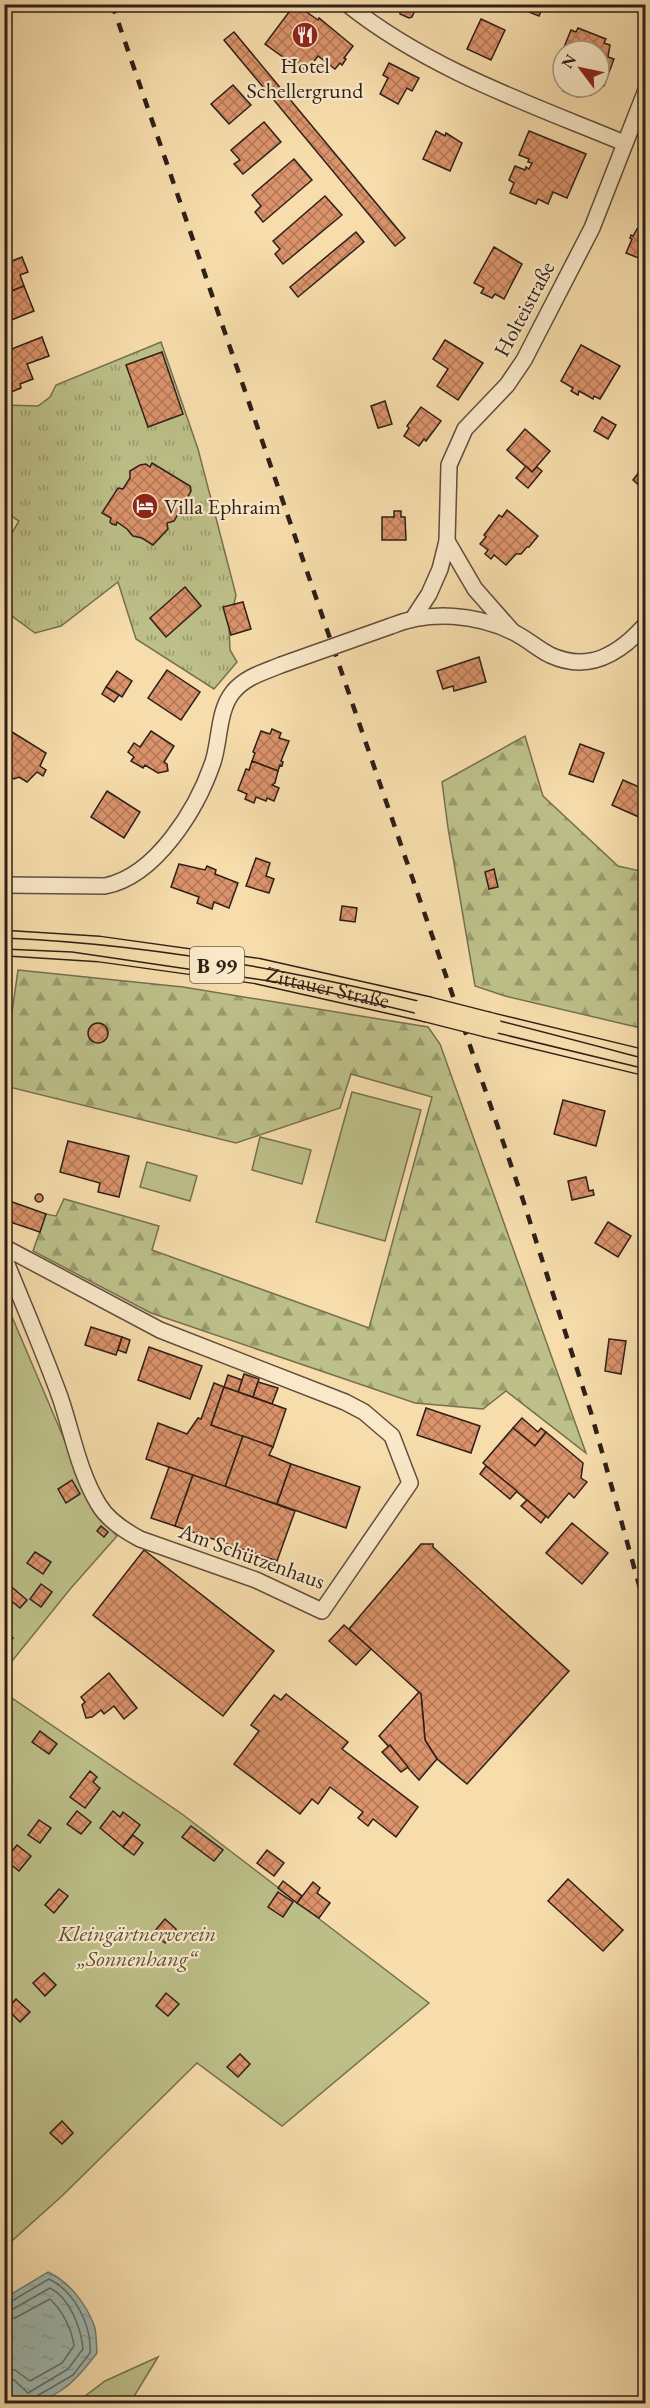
<svg xmlns="http://www.w3.org/2000/svg" width="650" height="2408" font-family="'EB Garamond',serif">
<defs>
<pattern id="forest-firs" width="22" height="20" patternUnits="userSpaceOnUse" patternTransform="scale(1.5)"><rect width="22" height="20" fill="#bdc089"/><path d="M5 1l3.5 6h-7zM16 11l3.5 6h-7z" fill="#9a9b6f"/></pattern>
<pattern id="park-tufts" width="24" height="20" patternUnits="userSpaceOnUse" patternTransform="scale(1.5)"><rect width="24" height="20" fill="#bdc089"/><path d="M3 7l-1-3M5 7V3M7 7l1-3M15 17l-1-3M17 17v-4M19 17l1-3" fill="none" stroke="#9a9b6f"/></pattern>
<pattern id="water-ripples" width="26" height="14" patternUnits="userSpaceOnUse" patternTransform="scale(1.5)"><rect width="26" height="14" fill="#9fbab2"/><path d="M2 4q2-2 4 0t4 0M15 11q2-2 4 0t4 0" fill="none" stroke="#899f98"/></pattern>
<pattern id="building-cross-hatch" width="8" height="8" patternUnits="userSpaceOnUse" patternTransform="scale(1.5)"><rect width="8" height="8" fill="#db936b"/><path d="M0 0l8 8M0 8l8-8" fill="none" stroke="#b27757"/></pattern>
</defs>
<rect width="100%" height="100%" fill="#f7ddac"/>
<filter id="stains"><feTurbulence type="fractalNoise" baseFrequency=".00333" numOctaves="4"/><feColorMatrix values="0 0 0 0 .2 0 0 0 0 .09 0 0 0 0 .02 0 0 0 .5 -.17"/></filter>
<radialGradient id="worn" r=".72"><stop offset=".6" stop-color="#630" stop-opacity="0"/><stop offset="1" stop-color="#630" stop-opacity=".3"/></radialGradient>
<g fill="#bdc089" stroke="#767051" stroke-width="1.5">
<polygon points="352,1092 421,1110 385,1241 316,1222"/>
<polygon points="260,1137 311,1150 302,1184 252,1170"/>
<polygon points="147,1162 197,1176 190,1201 140,1187"/>
<polygon points="4,1298 87,1493 101,1519 117,1536 71,1588 12,1661 5,1682"/>
<polygon points="4,1683 9,1696 182,1814 429,2003 282,2126 197,2063 63,2195 5,2247"/>
<polygon points="158,2357 130,2403 76,2403 105,2381"/>
</g>
<g fill="url(#forest-firs)" stroke="#767051" stroke-width="1.5">
<polygon points="525,736 543,796 618,866 645,872 645,1029 505,996 475,986 448,828 442,782"/>
<polygon points="18,970 183,987 428,1027 440,1044 586,1453 506,1391 483,1409 415,1403 151,1313 33,1251 46,1214 56,1216 64,1199 159,1226 152,1250 369,1328 432,1097 351,1074 340,1108 236,1143 5,1086 5,1061"/>
</g>
<polygon fill="url(#park-tufts)" stroke="#767051" stroke-width="1.5" points="161,342 198,449 236,595 229,627 230,650 237,662 214,689 136,639 118,582 61,626 35,633 5,611 5,545 19,521 5,512 5,405 38,406 50,397 56,385"/>
<path fill="url(#water-ripples)" stroke="#727c75" stroke-width="1.5" d="M48 2272C69 2282 85 2302 94 2325 97 2333 96 2344 97 2353 75 2382 55 2404 16 2403L5 2388V2298Z"/>
<g fill="none" stroke-linecap="round" stroke-linejoin="round">
<g stroke="#666c66" stroke-width="1.5">
<path d="M4 2303 10 2302 49 2279C74 2291 92 2325 90 2353L73 2375 37 2396 33 2404"/>
<path d="M4 2311 13 2309 50 2288C70 2298 81 2328 83 2349L68 2369 28 2393 14 2380 4 2378"/>
<path d="M4 2320 15 2318 50 2299C62 2310 72 2329 74 2346L62 2363 30 2381 15 2370 4 2369"/>
</g>
</g>
<g fill="url(#building-cross-hatch)" stroke="#2e1f19" stroke-width="1.5">
<polygon points="295,4 318,20 319,18 353,46 344,58 346,59 342,65 340,63 335,69 318,56 305,73 265,44"/>
<polygon points="389,4 418,4 412,17 409,18 400,14 400,9"/>
<polygon points="518,4 544,4 539,16 517,7"/>
<polygon points="481,19 505,30 491,60 467,49"/>
<polygon points="578,28 606,39 604,43 610,45 608,57 614,59 604,86 599,85 599,51 563,51 563,70 556,67 571,30 576,32"/>
<polygon points="234,32 405,238 395,246 224,40"/>
<polygon points="389,63 419,78 412,91 407,88 398,104 380,94 388,78 383,75"/>
<polygon points="233,85 251,105 229,124 211,104"/>
<polygon points="564,87 596,87 591,95 580,90 578,97 563,91"/>
<polygon points="264,122 281,142 243,174 234,164 240,160 231,150"/>
<polygon points="436,131 445,136 446,133 462,143 450,171 423,159"/>
<polygon points="529,131 586,154 567,198 553,192 548,204 538,199 536,204 510,193 514,183 509,180 515,166 525,170 526,167 529,169 532,163 528,162 529,159 519,155"/>
<polygon points="294,159 312,180 263,222 255,212 261,206 252,195"/>
<polygon points="325,196 342,215 283,264 275,254 280,249 273,241"/>
<polygon points="646,226 646,261 626,253 632,239 630,238 631,235 633,236 637,229 640,227 644,229"/>
<polygon points="356,232 364,242 298,297 290,287"/>
<polygon points="494,247 522,264 504,299 495,294 492,298 481,293 484,288 474,283"/>
<polygon points="22,257 28,272 20,275 24,286 4,294 4,264"/>
<polygon points="24,286 34,311 4,323 4,294"/>
<polygon points="42,337 49,356 27,364 33,379 20,384 21,388 11,392 6,380 10,378 4,363 4,352"/>
<polygon points="445,340 483,363 458,400 437,386 448,369 433,359"/>
<polygon points="581,345 620,366 600,399 594,396 593,399 579,391 578,395 571,391 573,388 561,381"/>
<polygon points="162,352 183,414 148,427 126,365"/>
<polygon points="385,401 392,424 378,428 371,406"/>
<polygon points="421,407 441,421 426,441 424,439 419,446 404,436 409,428 407,426"/>
<polygon points="602,417 616,425 608,439 594,431"/>
<polygon points="525,429 550,451 532,472 507,450"/>
<polygon points="152,463 190,486 191,491 174,521 167,523 168,529 153,545 142,538 133,536 127,529 117,522 116,525 112,524 110,522 111,518 102,513 118,488 123,489 130,478 130,471 140,465 146,464 150,467"/>
<polygon points="646,463 646,492 633,480"/>
<polygon points="526,466 532,472 537,467 542,471 528,488 516,478"/>
<polygon points="507,510 538,536 529,547 527,547 521,554 516,554 506,565 494,555 491,559 485,554 488,550 480,544 486,537 484,535 499,515 502,517"/>
<polygon points="394,511 401,511 401,517 405,517 406,540 382,540 382,517 394,517"/>
<polygon points="185,587 201,606 166,637 150,618"/>
<polygon points="243,602 251,629 231,635 223,607"/>
<polygon points="479,657 486,682 454,691 453,686 443,689 437,671"/>
<polygon points="167,670 200,692 181,720 148,698"/>
<polygon points="117,671 132,681 122,697 106,687"/>
<polygon points="106,687 119,695 114,702 102,694"/>
<polygon points="4,727 46,753 40,766 46,770 43,776 37,772 27,782 19,777 14,779 9,776 10,771 4,768"/>
<polygon points="272,729 281,733 279,738 289,741 281,761 283,762 282,766 280,765 278,771 252,761 255,753 253,752 261,731 270,734"/>
<polygon points="151,731 174,746 164,762 167,764 168,771 158,773 145,765 143,768 131,761 134,757 128,752 134,743 140,747"/>
<polygon points="580,744 604,753 593,782 569,774"/>
<polygon points="252,761 278,771 275,783 272,785 279,788 274,801 267,798 266,801 256,797 254,803 245,799 247,794 238,790 246,769 249,770"/>
<polygon points="623,780 646,790 646,809 641,818 612,805"/>
<polygon points="107,791 140,812 124,838 91,817"/>
<polygon points="256,858 270,863 266,876 274,879 269,893 246,886"/>
<polygon points="179,864 205,870 207,866 216,870 215,874 238,883 229,908 214,902 212,909 197,903 199,897 171,887"/>
<polygon points="494,869 498,887 489,889 485,872"/>
<polygon points="342,906 357,908 355,922 340,920"/>
<circle cx="98" cy="1033" r="10"/>
<polygon points="563,1100 605,1111 596,1146 554,1134"/>
<polygon points="68,1141 129,1156 119,1197 98,1192 100,1183 60,1172"/>
<polygon points="586,1177 589,1191 593,1190 594,1195 572,1200 568,1181"/>
<circle cx="39" cy="1198" r="4"/>
<polygon points="4,1199 46,1214 40,1232 4,1220"/>
<polygon points="608,1222 631,1236 618,1257 595,1243"/>
<polygon points="646,1293 646,1308 639,1304"/>
<polygon points="91,1327 122,1337 116,1355 85,1345"/>
<polygon points="122,1337 130,1340 126,1353 118,1350"/>
<polygon points="609,1339 626,1341 621,1374 605,1371"/>
<polygon points="149,1347 202,1366 190,1399 138,1380"/>
<polygon points="244,1374 259,1379 253,1397 238,1392"/>
<polygon points="228,1375 242,1380 238,1392 224,1387"/>
<polygon points="258,1382 278,1388 272,1404 253,1397"/>
<polygon points="214,1383 224,1387 211,1425 243,1436 225,1487 146,1459 158,1423 187,1434 198,1418 201,1419"/>
<polygon points="224,1387 286,1409 273,1447 211,1425"/>
<polygon points="426,1408 480,1426 471,1453 417,1435"/>
<polygon points="522,1418 538,1432 541,1428 546,1432 535,1446 513,1428"/>
<polygon points="513,1428 535,1446 546,1432 583,1463 581,1478 587,1482 574,1498 569,1493 548,1518 483,1463"/>
<polygon points="243,1436 273,1447 269,1455 291,1464 277,1504 225,1487"/>
<polygon points="291,1464 360,1487 346,1528 277,1504"/>
<polygon points="486,1466 517,1491 510,1499 480,1474"/>
<polygon points="169,1467 193,1475 175,1526 151,1518"/>
<polygon points="193,1475 295,1511 277,1561 175,1526"/>
<polygon points="72,1480 80,1494 66,1503 58,1489"/>
<polygon points="527,1500 546,1516 541,1523 521,1506"/>
<polygon points="572,1523 608,1553 582,1584 546,1553"/>
<polygon points="101,1526 108,1532 104,1537 97,1531"/>
<polygon points="421,1544 433,1544 433,1547 569,1671 467,1784 437,1759 425,1740 421,1694 349,1629"/>
<polygon points="144,1550 274,1651 223,1716 93,1615"/>
<polygon points="35,1552 51,1562 43,1574 27,1563"/>
<polygon points="8,1584 27,1600 20,1608 4,1595 4,1588"/>
<polygon points="41,1584 52,1592 41,1607 30,1599"/>
<polygon points="344,1625 371,1649 356,1665 329,1641"/>
<polygon points="4,1631 13,1638 5,1647 4,1647"/>
<polygon points="109,1673 137,1708 124,1719 114,1706 104,1714 101,1710 92,1717 86,1718 82,1705 85,1702 81,1697"/>
<polygon points="419,1692 421,1694 425,1740 437,1759 419,1780 379,1736"/>
<polygon points="286,1694 348,1742 342,1749 418,1807 396,1837 373,1819 368,1826 358,1818 363,1812 330,1787 318,1804 312,1799 300,1814 234,1764 259,1731 251,1725 274,1695 281,1700"/>
<polygon points="40,1731 57,1744 49,1754 32,1742"/>
<polygon points="390,1745 408,1767 401,1772 382,1752"/>
<polygon points="90,1771 97,1777 93,1782 100,1788 85,1808 70,1797"/>
<polygon points="77,1811 91,1822 81,1834 67,1824"/>
<polygon points="113,1811 120,1817 123,1812 140,1825 123,1847 100,1828"/>
<polygon points="39,1820 51,1828 40,1843 28,1835"/>
<polygon points="191,1826 223,1850 214,1861 182,1837"/>
<polygon points="133,1835 143,1843 134,1855 123,1847"/>
<polygon points="17,1845 31,1856 19,1871 5,1860"/>
<polygon points="267,1850 284,1863 274,1876 257,1863"/>
<polygon points="568,1879 623,1930 603,1951 548,1901"/>
<polygon points="283,1881 302,1896 297,1903 278,1888"/>
<polygon points="313,1882 320,1888 317,1893 330,1903 319,1918 297,1903"/>
<polygon points="59,1889 68,1896 54,1913 45,1905"/>
<polygon points="278,1892 293,1902 283,1917 268,1907"/>
<polygon points="165,1919 176,1929 165,1943 153,1933"/>
<polygon points="44,1973 56,1985 45,1996 33,1983"/>
<polygon points="166,1993 179,2004 168,2016 156,2006"/>
<polygon points="16,1999 30,2012 20,2022 7,2009"/>
<polygon points="240,2054 250,2064 238,2077 227,2067"/>
<polygon points="62,2121 73,2133 62,2144 50,2133"/>
</g>
<g fill="none" stroke-linecap="round" stroke-linejoin="round">
<defs>
<g id="street">
<path d="M347 4C428 69 530 104 624 143"/>
<polyline points="447,541 475,589 512,631"/>
<polyline points="414,617 429,594 440,569 447,541 449,465 465,429 507,385 524,360 592,228 646,90"/>
<path d="M391 626C430 610 477 614 515 633 527 639 538 649 550 655 589 673 620 654 646 624"/>
<path d="M4 885 105 886C156 876 197 809 213 762 220 741 218 710 233 692 245 677 264 672 281 665"/>
<path d="M4 1247 160 1330 345 1402 364 1412 392 1436 410 1483 322 1611 256 1580 140 1539C125 1531 108 1520 99 1505 79 1473 72 1432 60 1397 43 1350 23 1304 4 1257"/>
</g>
<g id="primary">
<path id="s1" d="M4 943 99 949 257 971 426 1009"/>
<polyline points="489,1025 646,1063"/>
</g>
</defs>
<use href="#street" stroke="#604e3e" stroke-width="18"/>
<use href="#primary" stroke="#2e1f19" stroke-width="27"/>
<use href="#street" stroke="#fae9c9" stroke-width="15"/>
<use href="#primary" stroke="#f7ddac" stroke-width="24"/>
<g stroke="#2e1f19" stroke-width="1.5">
<path d="M4 938C226 947 433 1003 646 1059"/>
<polyline points="4,949 72,952 303,986 646,1069"/>
</g>
<polyline stroke="#2e1f19" stroke-width="4.5" stroke-dasharray="10 10" stroke-linecap="butt" points="112,4 523,1200 592,1416 646,1610"/>
<defs>
<polyline id="street-bridge" points="281,665 391,626"/>
<polyline id="primary-bridge" points="426,1009 489,1025"/>
</defs>
<use href="#street-bridge" stroke="#604e3e" stroke-width="18" stroke-linecap="butt"/>
<use href="#primary-bridge" stroke="#2e1f19" stroke-width="27" stroke-linecap="butt"/>
<use href="#street-bridge" stroke="#fae9c9" stroke-width="15"/>
<use href="#primary-bridge" stroke="#f7ddac" stroke-width="24"/>
</g>
<defs>
<symbol id="restaurant-disc" viewBox="-11 -11 22 22"><circle r="9.5" fill="#8f2418" stroke="#fae9c9"/><path d="M-5-6h1v4h1v-4h1v4h1v-4h1v5L-1.5 .5V6h-2V.5L-5-1ZM5-6V6H3V1.5H1.5Q1.5-4 5-6Z" fill="#fff"/></symbol>
<symbol id="hotel-disc" viewBox="-11 -11 22 22"><circle r="9.5" fill="#8f2418" stroke="#fae9c9"/><path d="M-6-4.5h1.5V1H6V5H4.5V3h-9V5H-6ZM-4 0a1.8 1.8 0 1 1 3.6 0ZM.5 0V-2.5h3Q6-2.5 6 0Z" fill="#fff"/></symbol>
</defs>
<g fill-rule="evenodd">
<use href="#restaurant-disc" x="290" y="20" width="30" height="30"/>
<use href="#hotel-disc" x="130" y="491" width="30" height="30"/>
</g>
<g text-anchor="middle" dominant-baseline="central" stroke-width="4.5" stroke-linejoin="round" paint-order="stroke">
<rect fill="#fae9c9" stroke="#6b5c4e" stroke-width="1.5" x="190" y="947" width="54" height="36" rx="4.5"/>
<g font-size="21" font-weight="bold" fill="#2e1f19">
<text x="217" y="965">B 99</text>
</g>
<g font-size="22" fill="#2e1f19" stroke="#fae9c9">
<text x="305" y="65">Hotel<tspan x="305" dy="25">Schellergrund</tspan></text>
<text x="164" y="506" text-anchor="start">Villa Ephraim</text>
</g>
<g font-size="22" fill="#2e1f19" stroke="#fae9c9">
<text transform="translate(524 309) rotate(-62)">Holteistraße</text>
<text stroke="none"><textPath href="#s1" startOffset="327">Zittauer Straße</textPath></text>
<text transform="translate(252 1556) rotate(20)">Am Schützenhaus</text>
</g>
<g font-size="22" font-style="italic" fill="#594f3b" stroke="#fae9c9">
<text x="137" y="1933">Kleingärtnerverein<tspan x="137" dy="25">„Sonnenhang“</tspan></text>
</g>
</g>
<rect width="650" height="2408" fill="none" stroke="#f7ddac" stroke-width="24"/>
<rect x="6" y="6" width="638" height="2396" fill="none" stroke="#2e1f19" stroke-width="3"/>
<rect x="12" y="12" width="626" height="2384" fill="none" stroke="#2e1f19" stroke-width="1.5"/>
<g transform="translate(581 69) rotate(302)"><circle r="28" fill="#fae9c9" stroke="#a89883" stroke-width="1.5"/>
<path d="M0-4.5L10 22L0 15L-10 22Z" fill="#8f2418"/>
<text y="-9" font-size="16" font-weight="bold" text-anchor="middle" fill="#2e1f19">N</text>
</g>
<rect width="100%" height="100%" filter="url(#stains)"/>
<rect width="100%" height="100%" fill="url(#worn)"/>
</svg>
